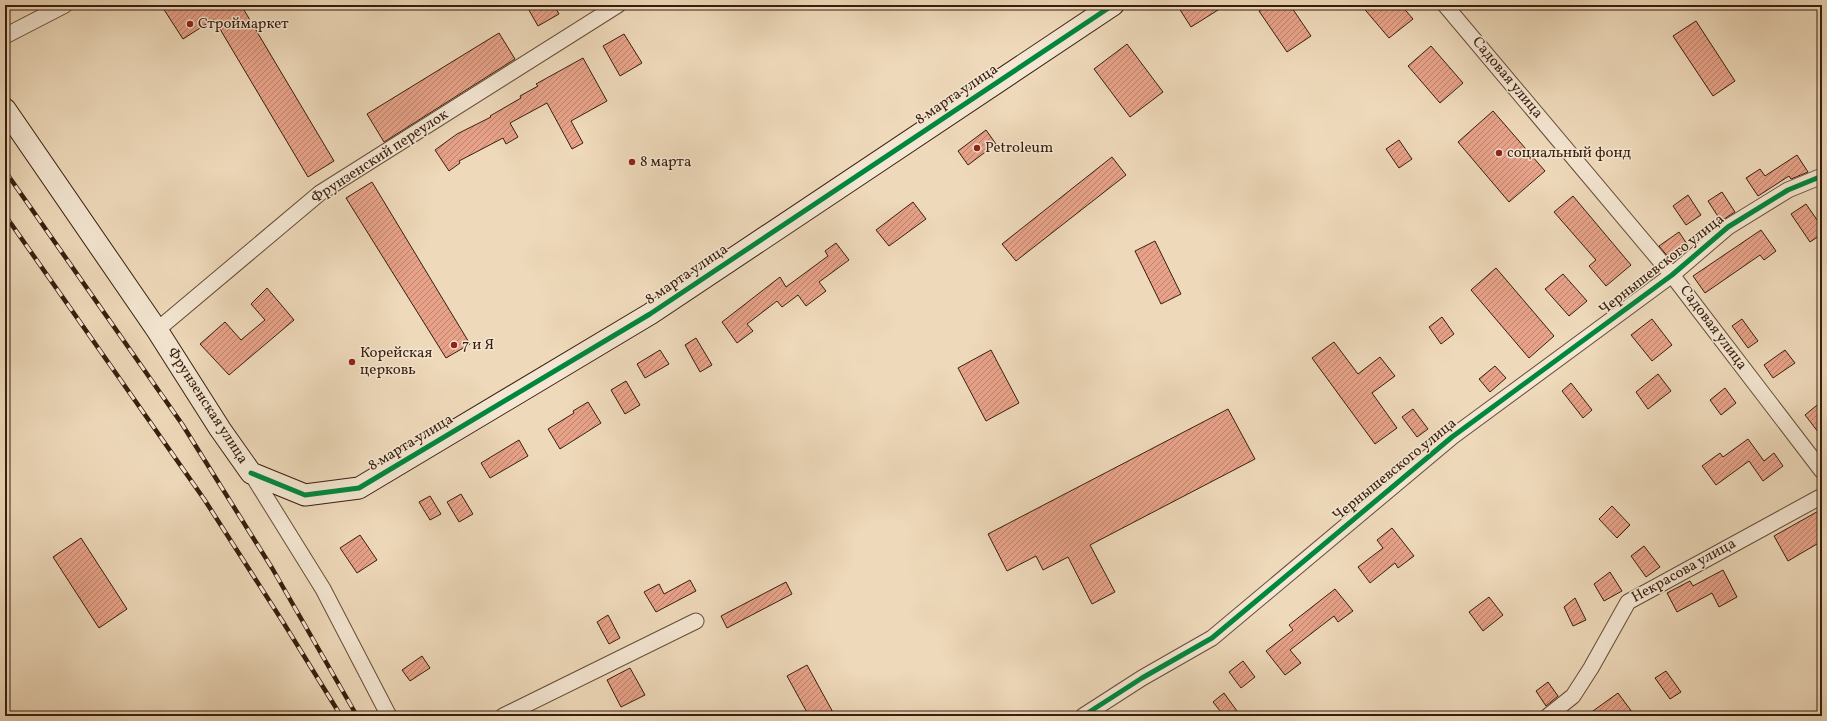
<svg xmlns="http://www.w3.org/2000/svg" width="1827" height="721" font-family="Vollkorn,serif">
<defs>
<pattern id="building-hatch" width="6" height="6" patternUnits="userSpaceOnUse"><rect width="6" height="6" fill="#e7a289"/><path d="M-1 1l2-2M0 6l6-6M5 7l2-2" fill="none" stroke="#bc836e"/></pattern>
</defs>
<rect width="100%" height="100%" fill="#eed9ba"/>
<filter id="stains"><feTurbulence type="fractalNoise" baseFrequency=".005" numOctaves="4"/><feColorMatrix values="0 0 0 0 .2 0 0 0 0 .09 0 0 0 0 .02 0 0 0 .5 -.17"/></filter>
<radialGradient id="worn" r=".72"><stop offset=".6" stop-color="#630" stop-opacity="0"/><stop offset="1" stop-color="#630" stop-opacity=".3"/></radialGradient>
<g fill="url(#building-hatch)" stroke="#381e0c">
<polygon points="161,5 230,5 233,10 241,5 334,161 308,177 214,19 183,39"/>
<polygon points="526,5 554,5 559,14 538,26"/>
<polygon points="1177,5 1226,5 1191,27"/>
<polygon points="1268,5 1290,5 1311,36 1287,52 1259,11"/>
<polygon points="1361,5 1401,5 1413,19 1389,38"/>
<polygon points="1696,21 1735,81 1713,96 1673,36"/>
<polygon points="499,33 515,59 384,142 367,114"/>
<polygon points="624,34 642,63 620,76 603,46"/>
<polygon points="1127,44 1163,92 1130,117 1094,69"/>
<polygon points="1431,46 1463,83 1440,103 1408,66"/>
<polygon points="583,58 607,101 571,121 583,143 572,149 547,103 510,123 518,137 506,144 503,138 459,161 460,163 449,171 435,150 457,134 491,117 490,116 521,98 520,96 538,86 536,84"/>
<polygon points="1493,111 1545,171 1509,202 1458,142"/>
<polygon points="986,130 996,144 968,165 958,151"/>
<polygon points="1399,140 1412,159 1399,168 1386,149"/>
<polygon points="1797,155 1808,172 1791,179 1789,176 1758,196 1746,178 1760,169 1765,176"/>
<polygon points="1112,157 1126,175 1016,261 1002,244"/>
<polygon points="372,182 470,344 446,358 346,198"/>
<polygon points="1722,192 1735,212 1721,221 1708,201"/>
<polygon points="1688,195 1701,215 1686,225 1673,206"/>
<polygon points="1573,196 1631,265 1606,286 1589,266 1596,260 1554,212"/>
<polygon points="913,202 926,219 889,246 876,230"/>
<polygon points="1806,204 1822,227 1822,234 1810,242 1791,214"/>
<polygon points="1761,230 1776,251 1764,260 1760,255 1705,293 1693,276"/>
<polygon points="1679,232 1689,247 1670,259 1659,246"/>
<polygon points="1155,241 1181,294 1161,304 1135,251"/>
<polygon points="836,243 849,260 819,282 826,291 806,306 798,295 782,307 777,301 747,324 753,331 737,343 722,322 780,277 786,287 828,256 825,251"/>
<polygon points="1496,268 1554,336 1529,358 1471,290"/>
<polygon points="1563,274 1587,301 1569,316 1545,289"/>
<polygon points="267,288 294,320 229,375 200,344 225,322 241,340 265,320 251,304"/>
<polygon points="1442,317 1454,334 1441,344 1429,327"/>
<polygon points="1652,319 1672,345 1652,361 1631,335"/>
<polygon points="1742,319 1758,341 1748,348 1732,326"/>
<polygon points="696,338 712,365 700,372 685,345"/>
<polygon points="1334,342 1358,374 1380,357 1395,376 1372,393 1397,428 1375,444 1312,358"/>
<polygon points="660,350 669,364 645,378 637,364"/>
<polygon points="991,350 1019,403 986,421 958,368"/>
<polygon points="1785,350 1795,363 1773,378 1764,365"/>
<polygon points="1495,366 1506,378 1490,392 1479,379"/>
<polygon points="1658,374 1671,391 1648,409 1636,392"/>
<polygon points="626,381 640,405 625,414 611,390"/>
<polygon points="1571,383 1592,410 1583,418 1562,391"/>
<polygon points="1725,388 1736,403 1721,415 1710,400"/>
<polygon points="1822,401 1822,437 1805,415"/>
<polygon points="588,402 601,423 560,449 548,429 574,413 573,411"/>
<polygon points="1228,409 1255,459 1090,545 1115,592 1092,604 1068,557 1043,570 1036,556 1007,571 988,534"/>
<polygon points="1413,409 1428,429 1417,437 1402,417"/>
<polygon points="1748,439 1764,461 1774,453 1783,466 1763,481 1749,461 1716,485 1702,466 1720,453 1723,457"/>
<polygon points="519,440 528,456 490,478 481,463"/>
<polygon points="461,494 473,514 459,522 447,502"/>
<polygon points="430,496 441,514 430,520 419,502"/>
<polygon points="1612,506 1630,525 1617,538 1599,519"/>
<polygon points="1822,509 1822,541 1788,561 1774,536"/>
<polygon points="1392,528 1414,556 1398,568 1395,563 1370,583 1358,567 1383,548 1377,540"/>
<polygon points="360,535 377,560 357,573 340,548"/>
<polygon points="81,538 127,609 99,628 53,557"/>
<polygon points="1644,546 1660,567 1646,577 1631,556"/>
<polygon points="1723,570 1737,597 1719,607 1712,593 1677,612 1667,593 1690,581 1693,586"/>
<polygon points="1610,572 1622,591 1604,601 1594,584"/>
<polygon points="690,580 696,591 656,612 644,592 659,584 664,594"/>
<polygon points="786,582 792,594 727,628 721,616"/>
<polygon points="1335,589 1353,611 1338,622 1334,616 1290,650 1301,663 1285,675 1266,651 1293,630 1289,625"/>
<polygon points="1489,597 1503,615 1483,631 1469,612"/>
<polygon points="1575,598 1586,620 1573,626 1564,607"/>
<polygon points="608,615 620,638 609,644 597,622"/>
<polygon points="422,656 430,668 410,681 402,670"/>
<polygon points="1243,661 1255,677 1241,688 1229,672"/>
<polygon points="807,665 835,716 809,716 787,676"/>
<polygon points="630,668 645,695 621,707 607,680"/>
<polygon points="1666,671 1681,692 1670,699 1655,678"/>
<polygon points="1548,682 1558,696 1546,706 1536,691"/>
<polygon points="1224,693 1237,711 1230,716 1224,716 1213,702"/>
<polygon points="1618,693 1635,716 1586,716"/>
</g>
<g fill="none" stroke-linecap="round" stroke-linejoin="round">
<defs>
<g id="street">
<polyline points="1445,5 1672,275 1822,471"/>
<polyline points="5,36 65,5"/>
<polyline points="157,330 320,193 618,5"/>
<polyline points="251,473 323,589 389,716"/>
<polyline points="503,716 696,621"/>
<polyline points="1083,716 1142,678 1212,638 1452,437 1672,275 1728,227 1788,190 1822,176"/>
<polyline points="1548,716 1573,696 1591,668 1628,602 1822,496"/>
</g>
<polyline id="secondary" points="5,109 157,330 220,429 251,473 305,495 359,488 650,314 1113,5"/>
</defs>
<use href="#street" stroke="#664d38" stroke-width="17"/>
<use href="#secondary" stroke="#381e0c" stroke-width="23"/>
<use href="#street" stroke="#f4e6d2" stroke-width="15"/>
<use href="#secondary" stroke="#f4e6d2" stroke-width="21"/>
<defs>
<g id="rail">
<polyline points="5,171 182,424 272,568 357,716"/>
<polyline points="5,215 204,499 283,622 341,716"/>
</g>
</defs>
<use href="#rail" stroke="#381e0c" stroke-width="4.5"/>
<use href="#rail" stroke="#f4e6d2" stroke-width="3" stroke-dasharray="9" stroke-linecap="butt"/>
<defs>
<g id="cycleway">
<polyline points="251,473 305,495 359,488 650,314 1113,5"/>
<polyline points="1083,716 1142,678 1212,638 1452,437 1672,275 1728,227 1788,190 1822,176"/>
</g>
</defs>
<use href="#cycleway" stroke="#f4e6d2" stroke-width="8"/>
<use href="#cycleway" stroke="#00873e" stroke-width="5"/>
</g>
<g fill="#8f2418" stroke="#f4e6d2" stroke-width="1.5">
<circle cx="190" cy="24" r="4"/>
<circle cx="977" cy="148" r="4"/>
<circle cx="1499" cy="153" r="4"/>
<circle cx="632" cy="162" r="4"/>
<circle cx="454" cy="345" r="4"/>
<circle cx="352" cy="362" r="4"/>
</g>
<g text-anchor="middle" dominant-baseline="central" stroke-width="3" stroke-linejoin="round" paint-order="stroke">
<g font-size="15" fill="#381e0c" stroke="#f4e6d2" text-anchor="start">
<text x="198" y="24">Строймаркет</text>
<text x="985" y="148">Petroleum</text>
<text x="1507" y="153">социальный фонд</text>
<text x="640" y="162">8 марта</text>
<text x="462" y="345">7 и Я</text>
<text x="360" y="353">Корейская<tspan x="360" dy="17">церковь</tspan></text>
</g>
<g font-size="15" fill="#381e0c" stroke="#f4e6d2">
<text transform="translate(1507 78) rotate(50)">Садовая улица</text>
<text transform="translate(957 95) rotate(-34)">8 марта улица</text>
<text transform="translate(380 157) rotate(-33)">Фрунзенский переулок</text>
<text transform="translate(1662 265) rotate(-38)">Чернышевского улица</text>
<text transform="translate(687 275) rotate(-34)">8 марта улица</text>
<text transform="translate(1713 328) rotate(53)">Садовая улица</text>
<text transform="translate(207 406) rotate(57)">Фрунзенская улица</text>
<text transform="translate(411 443) rotate(-31)">8 марта улица</text>
<text transform="translate(1395 470) rotate(-39)">Чернышевского улица</text>
<text transform="translate(1684 571) rotate(-29)">Некрасова улица</text>
</g>
</g>
<rect width="1827" height="721" fill="none" stroke="#eed9ba" stroke-width="20"/>
<rect x="6" y="6" width="1815" height="709" fill="none" stroke="#381e0c" stroke-width="2"/>
<rect x="10" y="10" width="1807" height="701" fill="none" stroke="#381e0c"/>
<rect width="100%" height="100%" filter="url(#stains)"/>
<rect width="100%" height="100%" fill="url(#worn)"/>
</svg>
